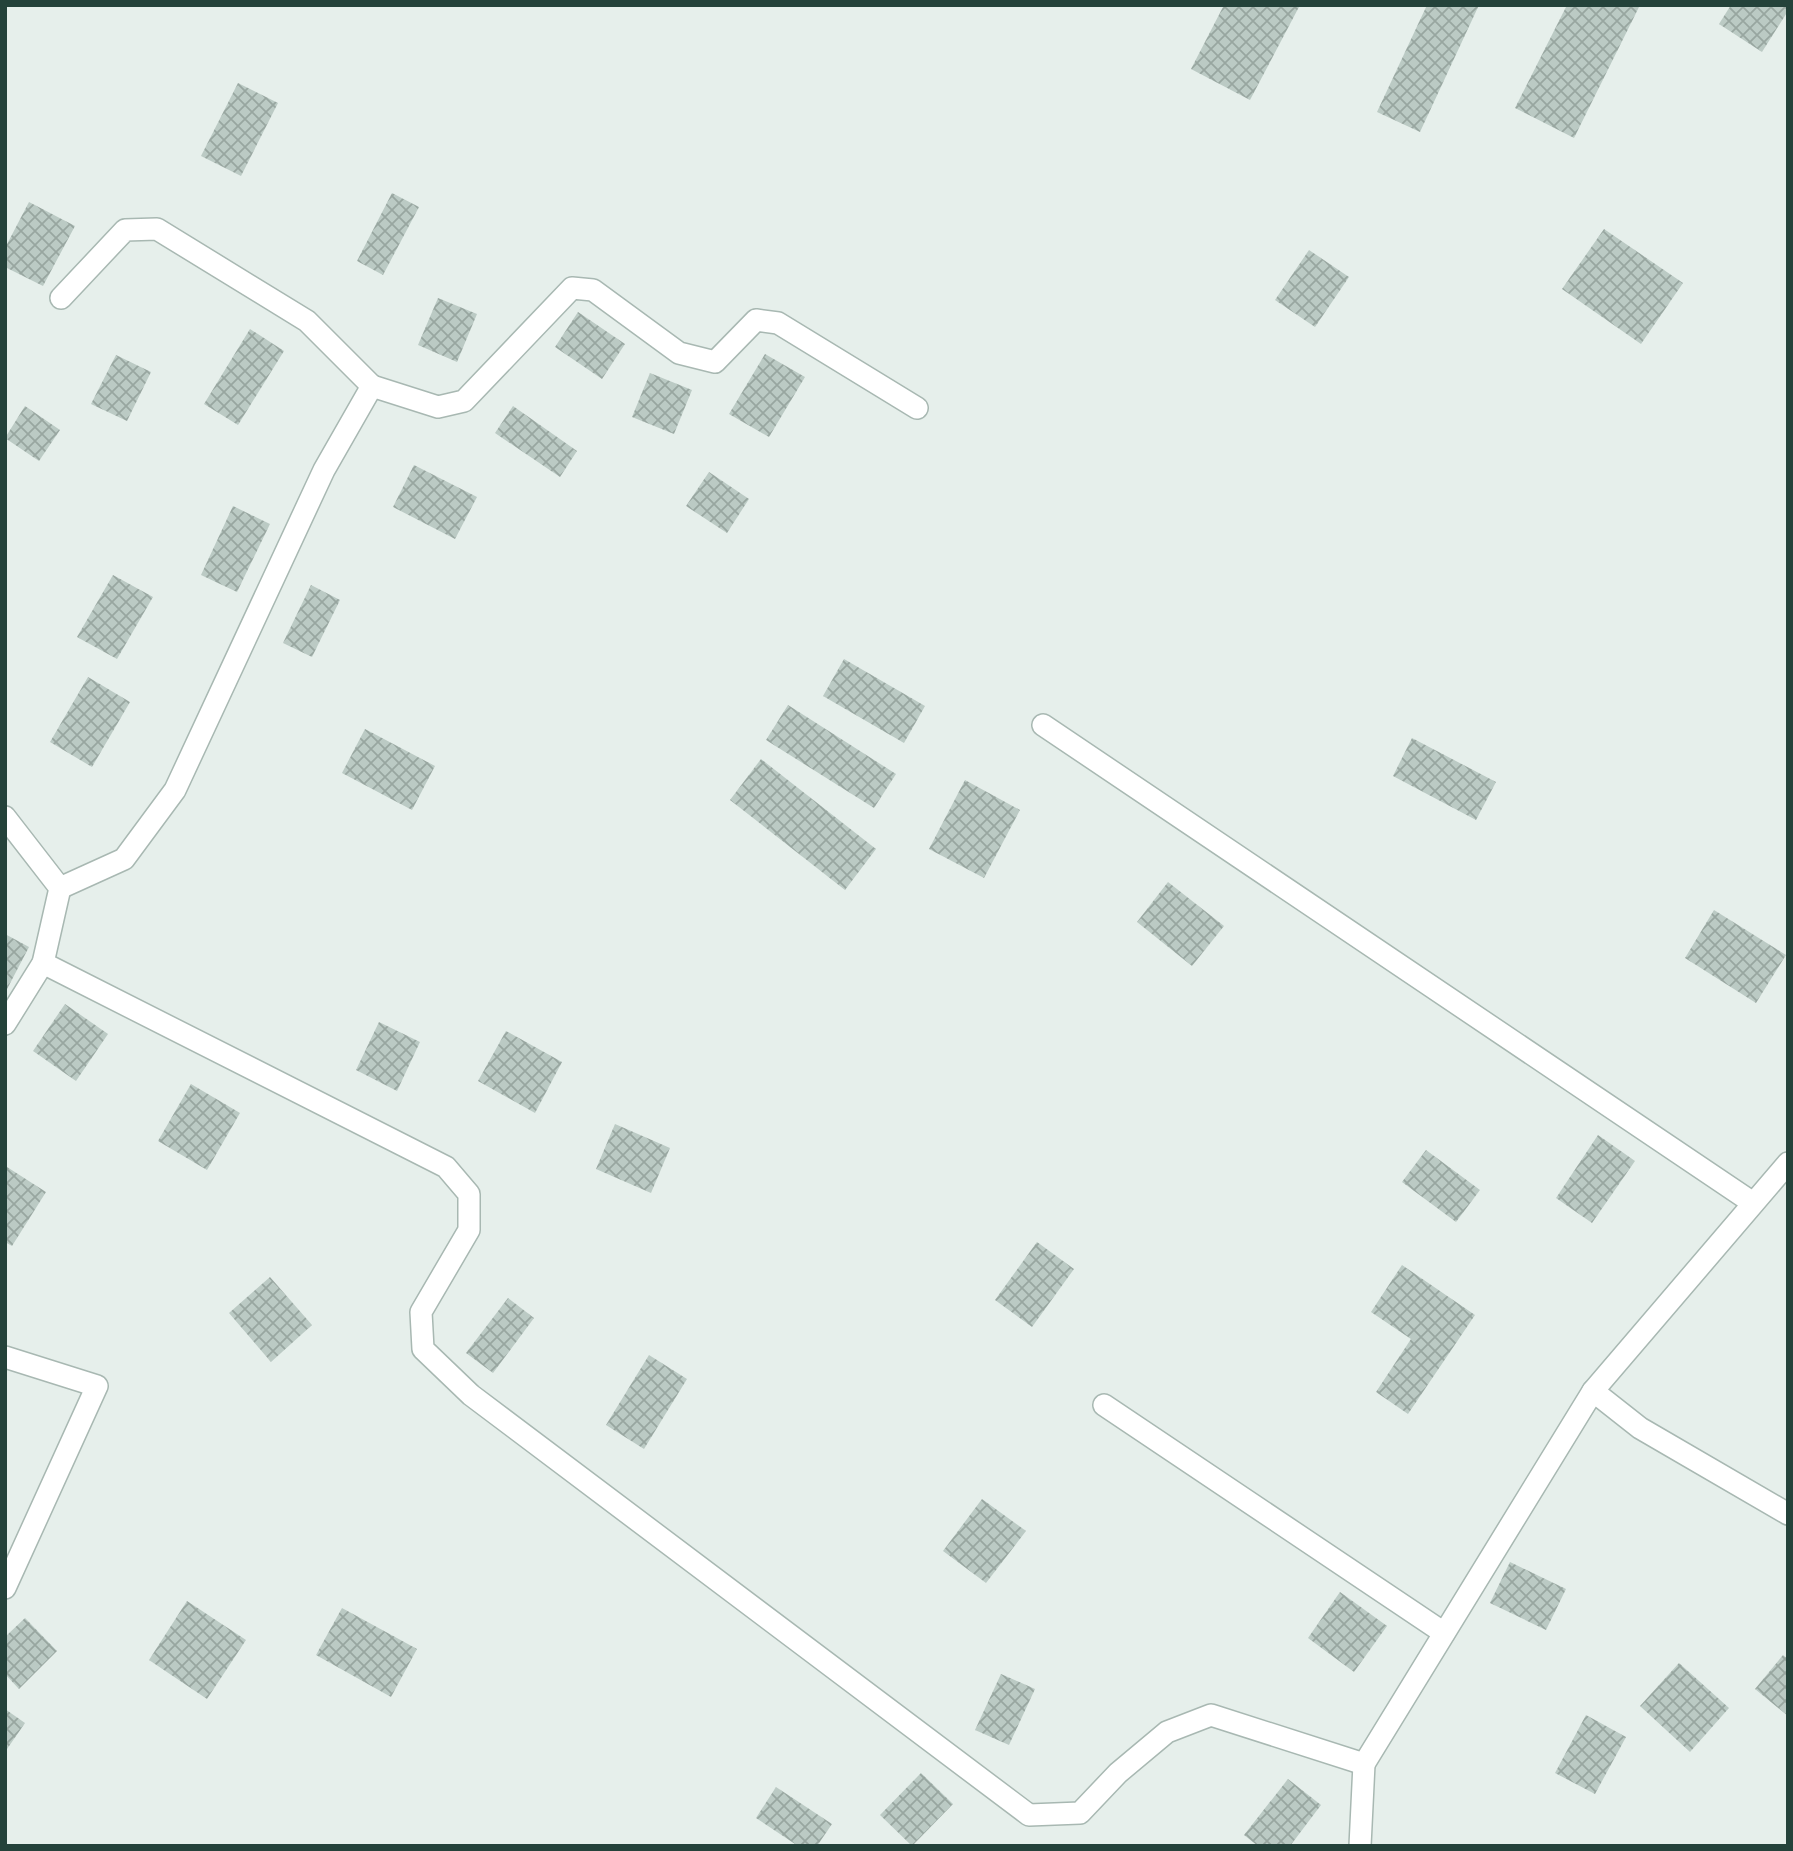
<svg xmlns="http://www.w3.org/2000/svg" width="1793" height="1851" font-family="Poppins,sans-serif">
<defs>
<pattern id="building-cross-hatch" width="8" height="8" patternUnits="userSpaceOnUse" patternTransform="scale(1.75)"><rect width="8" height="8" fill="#bbcac4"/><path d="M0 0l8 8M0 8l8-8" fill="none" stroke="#98a6a0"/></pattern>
</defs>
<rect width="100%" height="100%" fill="#e6efeb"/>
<g fill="url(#building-cross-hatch)">
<polygon points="1224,5 1300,5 1250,100 1191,69"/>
<polygon points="1427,5 1479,5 1420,132 1377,112"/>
<polygon points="1567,5 1640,5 1574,138 1515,108"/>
<polygon points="1731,5 1788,5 1788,11 1762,52 1719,24"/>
<polygon points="238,83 278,103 241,176 201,156"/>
<polygon points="392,193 419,207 383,275 357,261"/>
<polygon points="29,202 75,226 43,286 5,267 5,248"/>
<polygon points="1604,229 1683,283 1641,344 1562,289"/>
<polygon points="1309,250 1349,277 1315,327 1275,300"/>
<polygon points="438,298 477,314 457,362 418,345"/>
<polygon points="578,312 625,344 602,379 555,347"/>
<polygon points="250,329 284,351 238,425 204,404"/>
<polygon points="765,354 805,377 769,437 729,414"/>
<polygon points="116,355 151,372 127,421 91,404"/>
<polygon points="650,373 692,390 674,434 632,417"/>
<polygon points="25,406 60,430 39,461 5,438"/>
<polygon points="513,406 577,451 560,477 495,433"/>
<polygon points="414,465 477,497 455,539 393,507"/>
<polygon points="709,472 749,499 727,533 686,506"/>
<polygon points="233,506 270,524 237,592 201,575"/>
<polygon points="113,575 153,597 117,659 77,637"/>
<polygon points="311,585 340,600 312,657 283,643"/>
<polygon points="844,659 925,706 904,743 823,696"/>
<polygon points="88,677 130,702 92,767 50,742"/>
<polygon points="788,705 896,774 874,808 766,740"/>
<polygon points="365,729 435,766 412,810 342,773"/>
<polygon points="1412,738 1496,782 1476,820 1393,776"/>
<polygon points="761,759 876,849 845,890 730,800"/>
<polygon points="965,780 1020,810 984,878 929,849"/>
<polygon points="1168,882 1224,926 1192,966 1137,922"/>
<polygon points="1714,910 1786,955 1756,1003 1685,958"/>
<polygon points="5,934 29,947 5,993"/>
<polygon points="65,1004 108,1034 76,1081 33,1051"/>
<polygon points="379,1022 420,1042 397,1091 356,1070"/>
<polygon points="506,1031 562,1062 535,1113 478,1081"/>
<polygon points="191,1084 240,1113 207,1170 158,1141"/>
<polygon points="615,1124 670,1148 651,1193 596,1169"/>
<polygon points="1598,1135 1635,1161 1592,1223 1556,1198"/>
<polygon points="1426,1150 1480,1190 1456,1222 1402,1182"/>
<polygon points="7,1167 46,1192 12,1246 5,1242"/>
<polygon points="1037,1242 1074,1269 1032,1327 995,1300"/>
<polygon points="1402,1265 1475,1315 1408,1414 1376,1392 1411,1339 1371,1312"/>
<polygon points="270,1277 312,1325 271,1362 229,1313"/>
<polygon points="508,1298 534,1318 493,1373 466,1353"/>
<polygon points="649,1355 687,1379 644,1449 606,1425"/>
<polygon points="982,1499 1026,1531 986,1583 943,1551"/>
<polygon points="1510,1562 1566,1589 1546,1630 1490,1603"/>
<polygon points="1340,1592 1387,1626 1354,1672 1308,1638"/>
<polygon points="187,1601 246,1640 207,1699 149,1660"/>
<polygon points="342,1608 417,1649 391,1697 316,1655"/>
<polygon points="25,1618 57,1651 19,1689 5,1674 5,1637"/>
<polygon points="1783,1655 1788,1659 1788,1716 1755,1689"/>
<polygon points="1679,1663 1729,1708 1690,1752 1640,1706"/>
<polygon points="1001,1674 1035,1689 1009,1745 975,1730"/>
<polygon points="5,1709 25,1723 5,1752"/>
<polygon points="1586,1715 1626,1737 1595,1794 1555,1773"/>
<polygon points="921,1773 953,1804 912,1846 880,1815"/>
<polygon points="1288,1779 1321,1805 1290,1846 1258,1846 1244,1835"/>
<polygon points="776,1787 832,1824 817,1846 798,1846 756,1818"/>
</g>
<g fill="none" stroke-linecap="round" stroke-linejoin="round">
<defs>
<g id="street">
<polyline points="61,298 125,230 157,229 307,321 372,386"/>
<polyline points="1043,725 1753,1203"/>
<polyline points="5,817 60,888 43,963 5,1024"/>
<polyline points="60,888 124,859 175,790 324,470 372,386 438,407 464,401 572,288 593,290 679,353 715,362 756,320 778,323 917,408"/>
<polyline points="43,963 446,1167 469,1194 469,1230 421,1312 423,1349 471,1395 1029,1815 1080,1813 1118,1773 1167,1732 1211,1715 1364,1764 1593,1391 1788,1163"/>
<polyline points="5,1357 97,1386 5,1588"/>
<polyline points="1593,1391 1640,1428 1788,1514"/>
<polyline points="1104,1405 1444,1633"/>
<polyline points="1360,1846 1364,1764"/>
</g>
</defs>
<use href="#street" stroke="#a8b8b2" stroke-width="24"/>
<use href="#street" stroke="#fff" stroke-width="21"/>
</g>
<rect width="1793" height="1851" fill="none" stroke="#24423a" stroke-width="14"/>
</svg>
